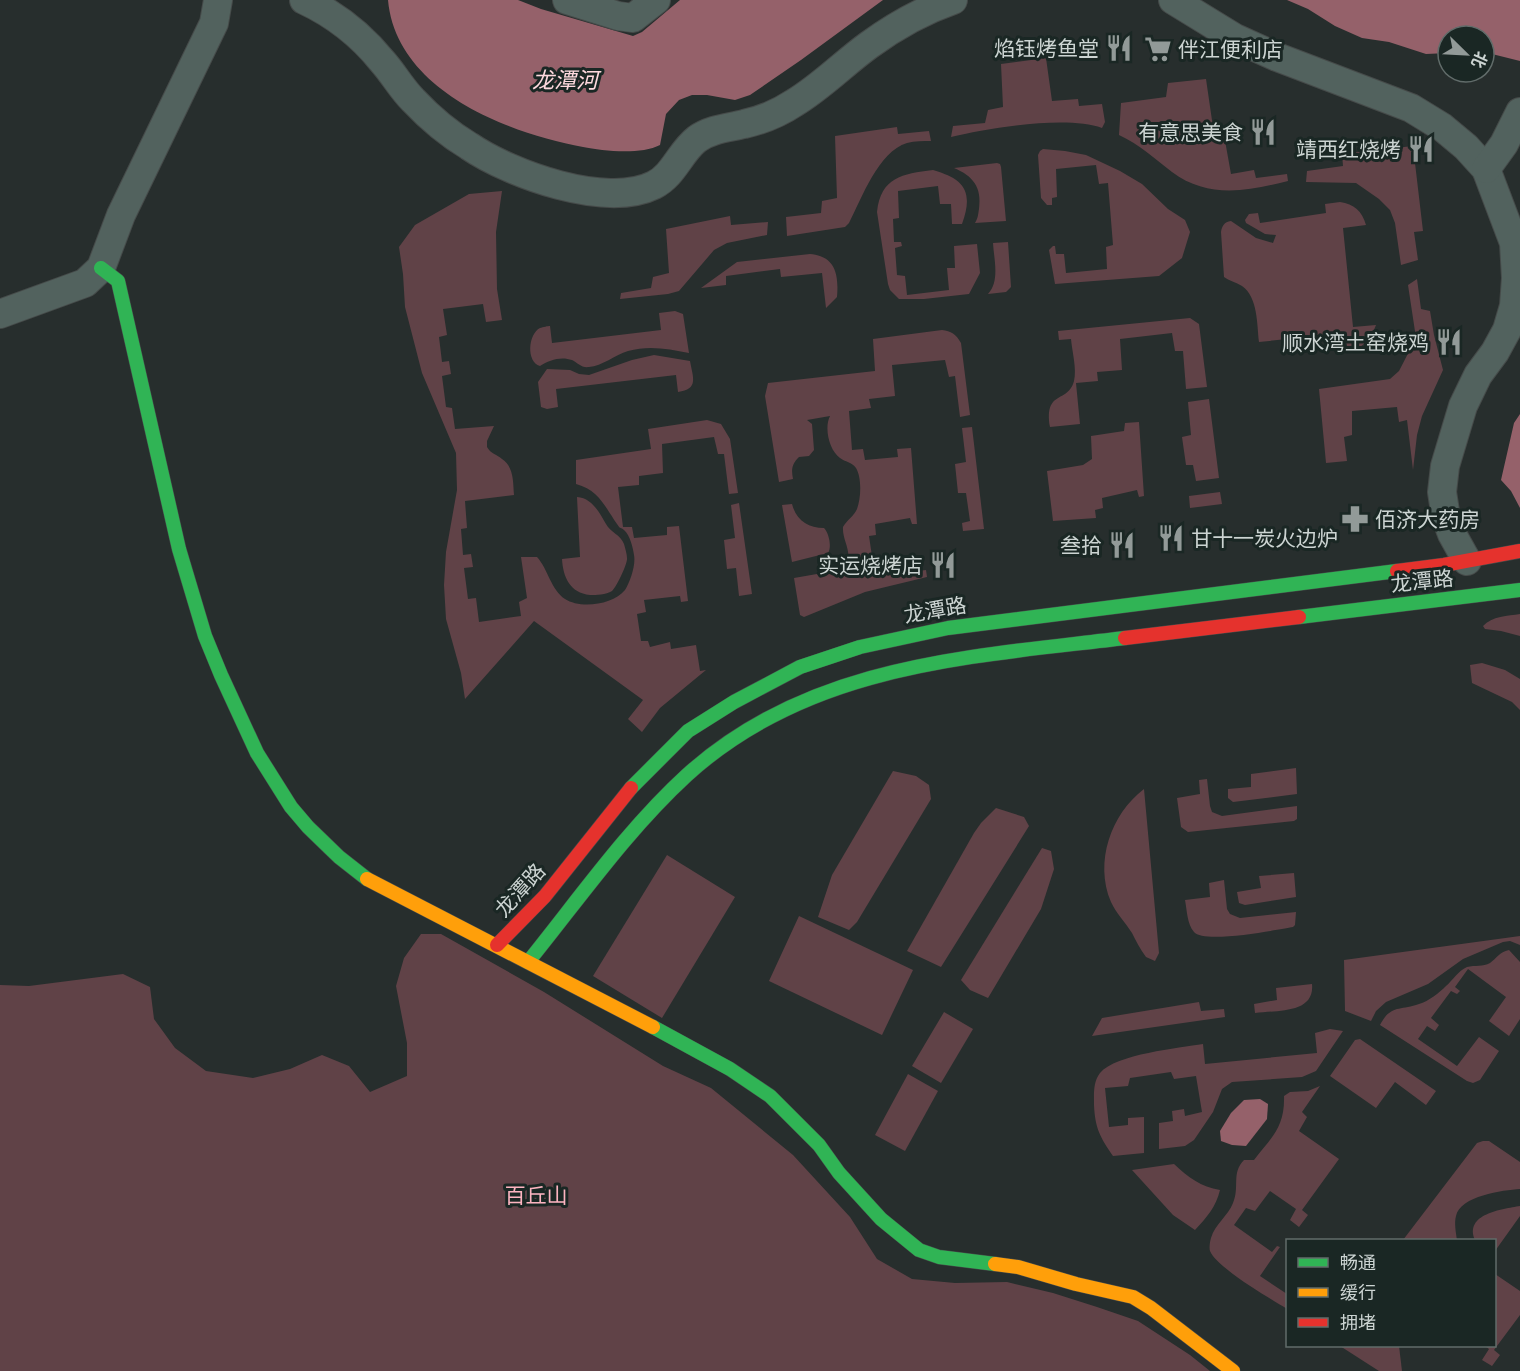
<svg xmlns="http://www.w3.org/2000/svg" width="1520" height="1371" font-family="'PT Sans Narrow','Noto Sans SC',sans-serif">
<rect width="100%" height="100%" fill="#272e2d"/>
<g fill="#604247">
<path d="M1046 58 1052 101 1078 99 1079 106 1102 104 1105 122 1102 128C1067 115 988 128 951 137L953 126 985 123 988 110 1003 107 1001 64Z"/>
<path d="M1206 79 1214 134 1224 135 1231 174 1254 170 1256 178 1287 174 1288 181C1248 191 1208 199 1172 172 1155 159 1139 144 1119 135L1121 103 1166 97 1168 83Z"/>
<path d="M897 127 898 134 929 131 931 141C923 141 915 141 907 143 878 152 862 198 849 223L845 227 787 236 786 217 821 213 822 201 837 198 835 136Z"/>
<polygon points="1413,146 1423,231 1414,232 1418,260 1401,265 1395,223 1390,210 1379,199 1356,183 1306,182 1307,171 1343,166 1342,154"/>
<polygon points="1043,149 1065,151 1086,155 1120,171 1142,184 1168,209 1185,220 1190,232 1182,258 1159,276 1055,284 1049,250 1053,246 1055,246 1056,254 1064,254 1066,273 1107,269 1106,247 1113,245 1108,183 1099,184 1096,165 1056,169 1057,197 1052,198 1052,205 1047,205 1041,198 1038,155 1040,151"/>
<path d="M997 163 1000 164 1001 167 1006 221 975 223C978 218 978 215 979 209 982 187 973 176 954 168Z"/>
<path d="M933 170C964 179 974 191 962 224H952L951 204H940L938 186 898 191 899 218 893 219 894 242H901L902 246 895 248 897 275 905 276 907 295 949 290 947 268H955L954 246 977 244 980 273 969 294 924 299H899L890 290 888 284 877 212C881 177 902 174 933 170Z"/>
<path d="M502 191 496 232 497 289 502 320 486 322 483 304 443 309 447 335 439 337 442 362 449 361 451 374 442 376 446 407 452 408 455 429 494 426 487 441V447C491 454 496 454 502 459 514 467 513 482 514 495L465 501 467 528 461 529 463 555 471 554 473 567 464 568 468 599 476 598 479 622 521 616 519 602 527 598 521 557H537C548 569 551 590 565 599 580 609 613 605 625 590 630 582 636 565 634 555 633 548 630 535 624 530 619 526 621 530 617 524 605 507 599 490 576 484V460L651 449 648 429 707 420 721 424 730 439 738 493 729 494 724 454H718L714 437 662 444 663 473 639 476V485L618 487 623 527H632L634 538 667 535V527L679 526 688 601 681 602 680 596 644 600 646 612 637 614 641 641H648L650 647 670 642 671 649 696 645 700 671 706 670 660 708 642 732 628 719 643 700 534 621 465 699 461 673 446 619 444 585 446 552 457 490 456 453 422 373 405 307 403 274 399 247 415 225 469 194Z"/>
<path d="M1340 202C1354 204 1362 211 1366 225L1343 228 1353 327 1376 325C1371 339 1363 348 1348 352L1345 333 1259 342C1257 325 1258 297 1242 286 1236 282 1229 281 1224 277L1221 232C1222 226 1224 222 1231 221L1256 238 1273 243 1276 235 1265 234 1246 223 1245 220 1249 214 1258 213 1260 223 1326 213 1325 204Z"/>
<polygon points="730,216 731,225 768,222 767,235 727,243 714,250 679,291 668,294 620,299 621,293 651,288 653,277 669,273 666,229"/>
<path d="M1008 242 1011 287 1006 292 988 294C1000 281 994 260 993 243Z"/>
<path d="M810 254C835 256 839 274 837 297L826 308 822 273 781 277 780 269 726 276V285L701 288 737 262Z"/>
<polygon points="1417,279 1421,309 1430,311 1434,335 1443,370 1422,416 1417,435 1413,470 1407,420 1399,422 1397,407 1352,411 1352,435 1344,437 1347,461 1326,463 1319,389 1390,379 1399,371 1416,338 1408,285"/>
<path d="M675 311 683 314 689 353C669 349 649 345 628 351 615 355 602 366 589 367 581 368 578 363 572 360 561 356 549 360 540 366 526 362 528 334 540 328 543 327 548 326 550 326L552 343 661 330 659 313Z"/>
<path d="M1190 318 1199 324 1207 387 1186 389 1183 351H1175L1172 333 1120 339 1122 370 1097 372 1098 381 1076 383 1080 424 1050 427C1044 389 1068 404 1074 381 1077 369 1072 351 1071 339L1059 340 1058 331Z"/>
<path d="M942 330C951 331 956 334 961 343L970 415 960 417 955 376 949 377 945 360 892 365 895 396 869 399 871 408 849 411 852 450 863 449 865 460 898 457 897 449 911 448 917 524H912L910 518 875 524 876 535 869 536 873 563H879L881 569 900 567 902 573 926 570 927 577 865 592 804 617 800 615 794 578 834 571 847 563C852 551 842 540 843 527 847 520 854 516 857 509 861 498 862 478 856 468 852 462 845 462 840 458 829 450 824 428 830 416L807 420 812 424 814 450 809 456 799 457C792 464 791 469 793 479L779 482 765 396 768 383 875 371 873 339Z"/>
<path d="M654 355 690 361C693 378 699 389 678 392L676 375 556 389 558 407 547 409 541 407 538 382 547 369 570 370 579 374 589 375 632 360Z"/>
<polygon points="1209,399 1219,478 1196,481 1193,465 1186,465 1182,437 1191,435 1188,402"/>
<polygon points="1139,422 1144,496 1139,497 1137,490 1102,498 1103,508 1095,510 1096,518 1053,521 1047,471 1083,465 1092,459 1091,436 1124,431 1125,423"/>
<polygon points="972,427 984,529 963,531 962,523 970,521 966,493 958,493 955,464 966,462 962,428"/>
<polygon points="1220,492 1222,504 1190,508 1189,496"/>
<path d="M577 497C592 498 599 512 606 524 610 532 621 535 624 544 625 548 627 554 627 558 628 563 616 588 612 591 606 595 596 595 590 595 570 593 563 577 562 559L580 557Z"/>
<polygon points="739,503 752,594 739,596 736,568 727,569 724,540 735,538 731,505"/>
<path d="M792 504C796 520 808 528 824 528 829 533 832 547 828 553L792 562 782 505Z"/>
<path d="M1520 614V636L1501 631 1485 629 1483 626C1492 616 1508 616 1520 614Z"/>
<polygon points="1482,663 1505,670 1520,679 1520,710 1512,702 1472,683 1470,665"/>
<polygon points="1296,768 1297,794 1233,802 1228,798 1228,789 1251,787 1251,774"/>
<polygon points="893,771 916,776 929,785 931,799 857,922 849,930 818,917 832,875"/>
<polygon points="1207,779 1210,806 1212,812 1222,816 1297,806 1297,819 1294,821 1188,832 1181,827 1177,798 1200,794 1199,780"/>
<path d="M1144 789 1159 953 1155 961 1146 957C1140 949 1136 941 1132 933 1125 922 1116 913 1111 902 1094 862 1111 814 1144 789Z"/>
<polygon points="996,808 1024,817 1029,826 941,967 907,951 974,833 981,823"/>
<polygon points="1042,848 1051,851 1054,869 1041,909 988,998 970,990 961,980"/>
<polygon points="667,855 735,897 662,1018 593,976"/>
<polygon points="1294,873 1296,897 1245,905 1239,903 1237,892 1261,888 1259,876"/>
<path d="M1224 880 1227 909 1230 914 1240 918 1296 912 1295 925 1293 927C1275 930 1204 944 1194 932 1187 924 1187 910 1185 900L1210 897 1209 883Z"/>
<polygon points="799,916 913,970 882,1035 769,981"/>
<polygon points="421,934 441,934 544,992 663,1066 711,1088 793,1155 850,1217 877,1259 912,1279 955,1283 1007,1282 1053,1293 1097,1307 1138,1321 1190,1355 1210,1371 0,1371 0,985 29,986 123,974 150,987 154,1019 175,1048 206,1071 253,1078 290,1069 322,1055 349,1066 370,1092 407,1076 407,1043 396,986 404,958"/>
<polygon points="1520,936 1520,945 1510,941 1503,942 1463,959 1428,984 1386,1002 1376,1011 1371,1021 1345,1011 1344,960"/>
<path d="M1509 950 1520 962V1019L1509 1036 1489 1021 1506 997 1468 969 1455 987 1460 991 1457 994 1451 991 1431 1018 1439 1025 1435 1031 1427 1026 1418 1039 1457 1066 1479 1037 1499 1051 1480 1080 1473 1083 1467 1081 1380 1025C1391 1004 1400 1011 1419 1004 1429 1001 1439 993 1446 986 1453 980 1458 971 1467 967 1475 965 1483 967 1490 963 1497 958 1499 952 1509 950Z"/>
<path d="M1312 984C1315 1014 1276 1010 1255 1013L1254 1004 1277 1000 1276 988Z"/>
<polygon points="1199,1002 1201,1011 1224,1009 1225,1017 1092,1036 1102,1018"/>
<polygon points="944,1012 973,1029 941,1083 912,1066"/>
<path d="M1330 1029 1343 1031 1316 1071 1302 1077 1232 1082 1222 1089 1213 1112 1194 1140 1185 1146 1159 1149V1123L1173 1121 1172 1111 1184 1109 1185 1116 1202 1112 1196 1076 1174 1079 1171 1072 1130 1078 1128 1086 1105 1088 1109 1127 1128 1125V1118L1144 1117V1153L1113 1156C1100 1137 1095 1128 1094 1105 1094 1094 1093 1082 1100 1073 1116 1054 1179 1048 1203 1044L1205 1064 1317 1053 1315 1033Z"/>
<polygon points="1360,1039 1436,1091 1426,1105 1395,1082 1376,1108 1330,1076 1355,1040"/>
<polygon points="908,1074 938,1091 905,1151 875,1135"/>
<path d="M1320 1086 1302 1112 1307 1117 1299 1131 1339 1159 1302 1210 1308 1215 1299 1227 1290 1220 1296 1209 1270 1191 1255 1211 1246 1208 1234 1225 1272 1252 1277 1246 1280 1247 1260 1276 1287 1294V1309C1271 1299 1217 1268 1210 1251 1209 1248 1210 1241 1211 1238 1215 1224 1228 1216 1233 1203 1240 1187 1231 1173 1244 1160H1254C1272 1137 1285 1127 1284 1096L1290 1092 1308 1091Z"/>
<path d="M1483 1141H1489L1520 1162V1189C1503 1190 1460 1196 1456 1216 1454 1223 1456 1233 1457 1240H1403L1477 1143Z"/>
<path d="M1174 1164C1188 1177 1201 1187 1220 1190 1216 1207 1207 1217 1195 1230L1173 1215 1132 1170Z"/>
<path d="M1520 1206V1216L1495 1251 1494 1240H1475C1464 1214 1502 1209 1520 1206Z"/>
<polygon points="1495,1274 1520,1291 1520,1315 1494,1350 1500,1355 1492,1366 1482,1360 1489,1349 1485,1346 1494,1346"/>
<polygon points="1340,1346 1399,1346 1402,1371 1379,1371"/>
</g>
<g fill="#95616a">
<path d="M388 0H518L541 9 633 36 642 32 680 0H883L801 60 750 95 735 100 707 95H692L679 100 666 114 660 145C641 155 603 151 583 147 507 133 396 90 388 0Z"/>
<polygon points="1287,0 1520,0 1520,61 1484,52 1484,36 1448,36 1448,53 1426,54 1389,42 1362,38 1335,26 1308,9"/>
<polygon points="1520,414 1520,508 1511,491 1501,480 1514,423"/>
<polygon points="1260,1099 1268,1104 1267,1119 1246,1146 1232,1145 1221,1141 1220,1131 1231,1113 1244,1100"/>
</g>
<g fill="none" stroke-linecap="round" stroke-linejoin="round">
<defs>
<g id="street">
<path d="M304 0C334 14 361 35 382 61 393 73 401 88 413 100 429 117 449 134 469 146 510 174 606 209 654 185 674 175 680 152 697 139 711 129 728 128 744 124 762 120 779 113 794 103 821 87 844 63 869 45 895 26 924 10 953 0"/>
<polyline points="567,0 618,16 633,18 656,0"/>
<polyline points="1173,0 1235,38 1277,57 1411,108 1442,127 1466,147 1486,169 1514,243 1516,278 1514,306 1507,330 1495,352 1478,375 1463,406 1445,466 1442,492 1446,518 1452,534 1467,561"/>
<polyline points="1486,169 1504,144 1520,112"/>
<polyline points="0,314 85,283 101,268 121,215 214,23 218,0"/>
</g>
<g id="fast">
<polyline points="101,268 118,281 179,549 205,636 221,675 257,753 291,807 308,827 339,857 367,879"/>
<polyline points="1299,617 1520,590"/>
<polyline points="631,788 688,731 734,702 800,667 860,647 948,628 1397,571"/>
<path d="M528 962C579 899 627 830 687 775 809 664 969 657 1125 638"/>
<polyline points="653,1027 730,1069 770,1096 819,1145 839,1173 881,1219 919,1250 939,1257 995,1264"/>
</g>
<g id="slow">
<polyline points="367,879 653,1027"/>
<polyline points="995,1264 1018,1267 1076,1284 1133,1297 1151,1308 1233,1371"/>
</g>
<g id="jam">
<polyline points="1397,571 1444,565 1520,551"/>
<polyline points="1125,638 1299,617"/>
<polyline points="497,945 545,896 631,788"/>
</g>
</defs>
<use href="#street" stroke="#464b4a" stroke-width="30"/>
<use href="#fast" stroke="#464b4a" stroke-width="15"/>
<use href="#slow" stroke="#464b4a" stroke-width="15"/>
<use href="#jam" stroke="#464b4a" stroke-width="15"/>
<use href="#street" stroke="#52625e" stroke-width="28"/>
<use href="#fast" stroke="#30b455" stroke-width="14"/>
<use href="#slow" stroke="#ff9f0a" stroke-width="14"/>
<use href="#jam" stroke="#e5322d" stroke-width="14"/>
</g>
<defs>
<symbol id="restaurant-bare" viewBox="-9 -9 18 18"><path d="M-5-6h1v4h1v-4h1v4h1v-4h1v5L-1.5 .5V6h-2V.5L-5-1ZM5-6V6H3V1.5H1.5Q1.5-4 5-6Z" fill="#929a98" stroke="#1a2724" stroke-width="2.5" paint-order="stroke"/></symbol>
<symbol id="supermarket-bare" viewBox="-9 -9 18 18"><path d="M-6-5.5h2.5l.6 2H6L4.5 2H-2.5L-4.4-4H-6ZM-1.5 3.2a1.3 1.3 0 1 0 .1 0ZM3 3.2a1.3 1.3 0 1 0 .1 0Z" fill="#929a98" stroke="#1a2724" stroke-width="2.5" paint-order="stroke"/></symbol>
<symbol id="pharmacy-bare" viewBox="-9 -9 18 18"><path d="M-2-6h4v4h4v4h-4v4h-4v-4h-4v-4h4Z" fill="#929a98" stroke="#1a2724" stroke-width="2.5" paint-order="stroke"/></symbol>
</defs>
<g fill-rule="evenodd">
<use href="#restaurant-bare" x="1100" y="29" width="38" height="38"/>
<use href="#supermarket-bare" x="1139" y="30" width="38" height="38"/>
<use href="#restaurant-bare" x="1244" y="113" width="38" height="38"/>
<use href="#restaurant-bare" x="1402" y="130" width="38" height="38"/>
<use href="#restaurant-bare" x="1430" y="323" width="38" height="38"/>
<use href="#pharmacy-bare" x="1336" y="500" width="38" height="38"/>
<use href="#restaurant-bare" x="1152" y="519" width="38" height="38"/>
<use href="#restaurant-bare" x="1103" y="526" width="38" height="38"/>
<use href="#restaurant-bare" x="924" y="546" width="38" height="38"/>
</g>
<g text-anchor="middle" dominant-baseline="central" stroke-width="6" stroke-linejoin="round" paint-order="stroke">
<g font-size="21" fill="#ccd4d2" stroke="#1a2724" text-anchor="end">
<text x="1099" y="48">焰钰烤鱼堂</text>
<text x="1178" y="49" text-anchor="start">伴江便利店</text>
<text x="1243" y="132">有意思美食</text>
<text x="1401" y="149">靖西红烧烤</text>
<text x="1429" y="342">顺水湾土窑烧鸡</text>
<text x="1375" y="519" text-anchor="start">佰济大药房</text>
<text x="1191" y="538" text-anchor="start">甘十一炭火边炉</text>
<text x="1102" y="545">叁拾</text>
<text x="923" y="565">实运烧烤店</text>
</g>
<g font-size="21" fill="#ccd4d2" stroke="#1a2724">
<text transform="translate(1422 581) rotate(-6)">龙潭路</text>
<text transform="translate(935 610) rotate(-10)">龙潭路</text>
<text transform="translate(520 890) rotate(-48)">龙潭路</text>
</g>
<g font-size="21" fill="#fcb4c0" stroke="#1a2724">
<text x="536" y="1195">百丘山</text>
</g>
<g font-size="22" font-style="italic" fill="#fed9de" stroke="#1a2724">
<text x="565" y="80">龙潭河</text>
</g>
</g>
<rect x="1286" y="1239" width="210" height="108" fill="#1a2724" stroke="#616c6a" stroke-width="1.5"/>
<rect x="1298" y="1258" width="30" height="9" fill="#30b455" stroke="#616c6a" stroke-width="1.5"/>
<text x="1340" y="1269" font-size="18" fill="#ccd4d2">畅通</text>
<rect x="1298" y="1288" width="30" height="9" fill="#ff9f0a" stroke="#616c6a" stroke-width="1.5"/>
<text x="1340" y="1299" font-size="18" fill="#ccd4d2">缓行</text>
<rect x="1298" y="1318" width="30" height="9" fill="#e5322d" stroke="#616c6a" stroke-width="1.5"/>
<text x="1340" y="1329" font-size="18" fill="#ccd4d2">拥堵</text>
<g transform="translate(1466 54) rotate(114)"><circle r="28" fill="#1a2724" stroke="#616c6a" stroke-width="1.5"/>
<path d="M0-4.5L10 22L0 15L-10 22Z" fill="#929a98"/>
<text y="-9" font-size="16" font-weight="bold" text-anchor="middle" fill="#ccd4d2">北</text>
</g>
</svg>
